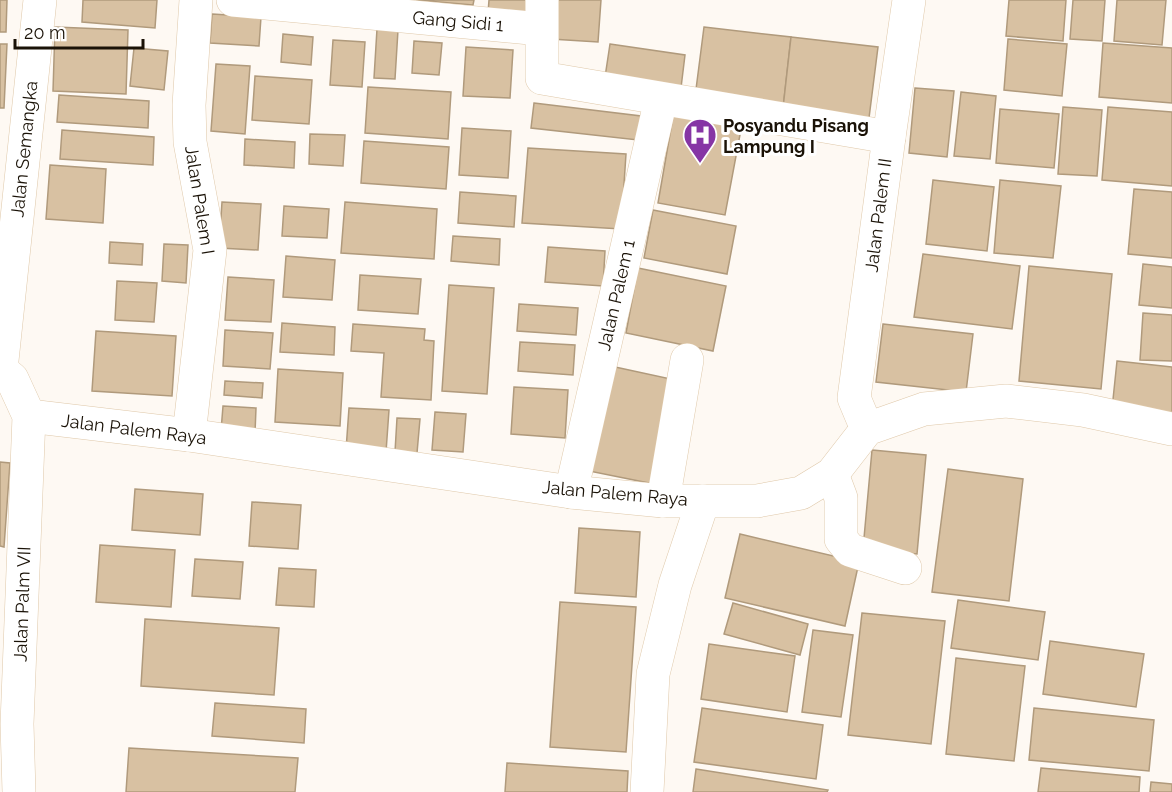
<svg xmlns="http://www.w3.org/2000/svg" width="1172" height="792" font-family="Raleway,sans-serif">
<rect width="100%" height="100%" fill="#fef9f3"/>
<g fill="#d8c1a2" stroke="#b09a7c" stroke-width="1.5">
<polygon points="0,0 7,0 6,32 0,32"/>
<polygon points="83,0 157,0 155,28 82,22"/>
<polygon points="416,0 474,0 473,5"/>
<polygon points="489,0 527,0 526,16 488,13"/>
<polygon points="554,0 601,0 598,42 551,39"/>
<polygon points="1009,0 1066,0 1063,41 1006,36"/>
<polygon points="1073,0 1105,0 1102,41 1070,39"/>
<polygon points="1117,0 1166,0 1162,45 1114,41"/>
<polygon points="212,14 261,17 259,46 210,43"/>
<polygon points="55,27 128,30 126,94 53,91"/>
<polygon points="704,27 791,37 783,108 695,97"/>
<polygon points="377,29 398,30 395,79 374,78"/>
<polygon points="283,34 313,37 311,65 281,62"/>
<polygon points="791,37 878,47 869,118 783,108"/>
<polygon points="1008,39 1067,44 1062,96 1004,90"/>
<polygon points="333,40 365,42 362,87 330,85"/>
<polygon points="414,41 442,43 439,75 412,73"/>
<polygon points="1103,43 1172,48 1172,103 1099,97"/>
<polygon points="0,44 7,44 4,108 0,108"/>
<polygon points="610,44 685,55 680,96 604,84"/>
<polygon points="466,47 513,50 510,98 463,96"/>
<polygon points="134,48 168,51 164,90 130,86"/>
<polygon points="216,64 250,66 245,134 211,131"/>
<polygon points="255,76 312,80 309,124 252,120"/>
<polygon points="368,87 451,92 448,139 365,133"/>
<polygon points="915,88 954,91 947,157 909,153"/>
<polygon points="961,92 996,96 990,159 954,156"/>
<polygon points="59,95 149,101 148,128 57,122"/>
<polygon points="534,103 641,116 638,140 531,128"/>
<polygon points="1063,107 1102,110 1097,176 1058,174"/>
<polygon points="1108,107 1172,112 1172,186 1102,180"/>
<polygon points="1000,109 1059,114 1054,168 996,163"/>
<polygon points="674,111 742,124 725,215 658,203"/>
<polygon points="462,128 511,131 508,178 459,175"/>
<polygon points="62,130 154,137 153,165 60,159"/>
<polygon points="310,134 345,135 343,166 309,164"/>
<polygon points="245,139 295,142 294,168 244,165"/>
<polygon points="364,141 449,147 446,189 361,183"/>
<polygon points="528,148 626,154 621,229 522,223"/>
<polygon points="50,165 106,169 103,223 46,219"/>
<polygon points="933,180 994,187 987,251 926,244"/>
<polygon points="1000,180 1061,186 1053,258 994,253"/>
<polygon points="1134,189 1172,192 1172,258 1128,254"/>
<polygon points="460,192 516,196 514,227 458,223"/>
<polygon points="222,202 261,204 258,250 219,248"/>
<polygon points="345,202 437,209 434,259 341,253"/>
<polygon points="284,206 329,209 327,238 282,236"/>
<polygon points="653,210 736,226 727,274 644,258"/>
<polygon points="453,236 500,239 499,265 451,261"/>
<polygon points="110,242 143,244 142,265 109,263"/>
<polygon points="164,244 188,245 186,283 162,281"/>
<polygon points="548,247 605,251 603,286 545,282"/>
<polygon points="923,254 1020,266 1012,329 914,317"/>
<polygon points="286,256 335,260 332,300 283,297"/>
<polygon points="1143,264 1172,267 1172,308 1139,305"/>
<polygon points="1029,266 1112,274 1101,389 1019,381"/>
<polygon points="638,268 726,286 713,351 626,333"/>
<polygon points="360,275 421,279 418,314 358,310"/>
<polygon points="228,277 274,280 271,322 225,320"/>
<polygon points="117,281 157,283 154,322 115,320"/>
<polygon points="449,285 494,288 487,394 442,391"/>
<polygon points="519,304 578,308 576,335 517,331"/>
<polygon points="1143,313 1172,315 1172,361 1140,360"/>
<polygon points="282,323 335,327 334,355 280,352"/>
<polygon points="353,324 425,329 424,340 434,341 431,400 381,397 384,353 351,351"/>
<polygon points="883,324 973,334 966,392 876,382"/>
<polygon points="225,330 273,333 270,369 223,366"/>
<polygon points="96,331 176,336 172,396 92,391"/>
<polygon points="520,342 575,345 573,375 518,371"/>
<polygon points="1117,361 1172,367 1172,416 1112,409"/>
<polygon points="606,365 680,381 659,485 584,470"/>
<polygon points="278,369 343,373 340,426 275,422"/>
<polygon points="225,381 263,383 262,398 224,395"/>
<polygon points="514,387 568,390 565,438 511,434"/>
<polygon points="223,406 256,408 255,433 221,431"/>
<polygon points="349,408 389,410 386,452 346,450"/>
<polygon points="435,412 466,414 463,452 432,450"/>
<polygon points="397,418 420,419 417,453 395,452"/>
<polygon points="872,450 926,455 917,554 863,549"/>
<polygon points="0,462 10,463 4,547 0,546"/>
<polygon points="948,469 1023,479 1009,601 932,592"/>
<polygon points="135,489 203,494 200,535 132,530"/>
<polygon points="252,502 301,505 298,549 249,546"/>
<polygon points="579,528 640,532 636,597 575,593"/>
<polygon points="740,534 859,562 845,626 725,598"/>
<polygon points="100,545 175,550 171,607 96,602"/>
<polygon points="195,559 243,562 240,599 192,596"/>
<polygon points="279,568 316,570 314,607 276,605"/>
<polygon points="958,600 1045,612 1038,660 951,648"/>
<polygon points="560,602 636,607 626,752 550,747"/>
<polygon points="733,603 808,624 800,655 724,634"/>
<polygon points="862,613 945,621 931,744 848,735"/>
<polygon points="145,619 279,628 274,695 141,686"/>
<polygon points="813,630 853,635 841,717 802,712"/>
<polygon points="1050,641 1144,654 1136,707 1043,694"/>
<polygon points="709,644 795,656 787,712 701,699"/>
<polygon points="956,658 1025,666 1014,761 946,754"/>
<polygon points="215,703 306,709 304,743 212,736"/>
<polygon points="702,708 823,725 816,779 694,762"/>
<polygon points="1034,708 1154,720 1149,771 1029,760"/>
<polygon points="129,748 298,758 295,792 126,792"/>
<polygon points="507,763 628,771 627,792 505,792"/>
<polygon points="1041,768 1140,777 1139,792 1038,792"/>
<polygon points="696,769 828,790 827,792 693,792"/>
<polygon points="1151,782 1172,784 1172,792 1150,792"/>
</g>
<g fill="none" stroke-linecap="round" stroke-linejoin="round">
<defs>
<g id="minor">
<polyline points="233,0 541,29"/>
<polyline points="542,0 542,78 889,137"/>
<polyline points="0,369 12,379 29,416 17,724 19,792"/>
<polyline points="1,370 40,0"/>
<polyline points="29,416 189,435 571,492 663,501 757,501 801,493 832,474 867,429 924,409 1006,401 1083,410 1172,429"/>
<polyline points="867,429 854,398 889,137 909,0"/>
<polyline points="189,435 210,250 190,142 189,105 196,0"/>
<polyline points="832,474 841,498 841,539 850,550 905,568"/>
<polyline points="571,492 661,99"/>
<polyline points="663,501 687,360"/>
<polyline points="647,792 653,674 675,585 703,501"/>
</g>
</defs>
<use href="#minor" stroke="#dfc8a9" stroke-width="34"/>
<use href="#minor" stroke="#fff" stroke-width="33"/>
</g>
<defs>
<symbol id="hospital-pin" viewBox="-11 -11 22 30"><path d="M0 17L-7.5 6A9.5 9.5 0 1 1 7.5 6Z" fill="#8635a5" stroke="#fff"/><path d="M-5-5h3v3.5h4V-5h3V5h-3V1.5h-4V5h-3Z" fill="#fff"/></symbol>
</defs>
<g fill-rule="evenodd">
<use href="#hospital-pin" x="681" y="116" width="38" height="52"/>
</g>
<g text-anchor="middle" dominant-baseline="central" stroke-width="6" stroke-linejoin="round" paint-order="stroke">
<g font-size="18" fill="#1a1207" stroke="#fff">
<text transform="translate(458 21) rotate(5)">Gang Sidi 1</text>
<text transform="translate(24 149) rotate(-84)">Jalan Semangka</text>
<text transform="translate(200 200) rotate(81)">Jalan Palem I</text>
<text transform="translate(878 215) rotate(-83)">Jalan Palem II</text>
<text transform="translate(616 295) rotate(-77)">Jalan Palem 1</text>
<text transform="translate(134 429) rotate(7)">Jalan Palem Raya</text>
<text transform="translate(615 493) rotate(5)">Jalan Palem Raya</text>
<text transform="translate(22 604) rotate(-88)">Jalan Palm VII</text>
</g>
<g font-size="18" font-weight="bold" fill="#1a1207" stroke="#fff" text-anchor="start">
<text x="723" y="125">Posyandu Pisang<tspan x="723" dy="21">Lampung I</tspan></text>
</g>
</g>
<path d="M15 39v9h128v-9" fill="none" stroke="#1a1207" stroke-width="3"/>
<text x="24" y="39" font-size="18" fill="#1a1207" stroke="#ffffff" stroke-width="4.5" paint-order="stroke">20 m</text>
</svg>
